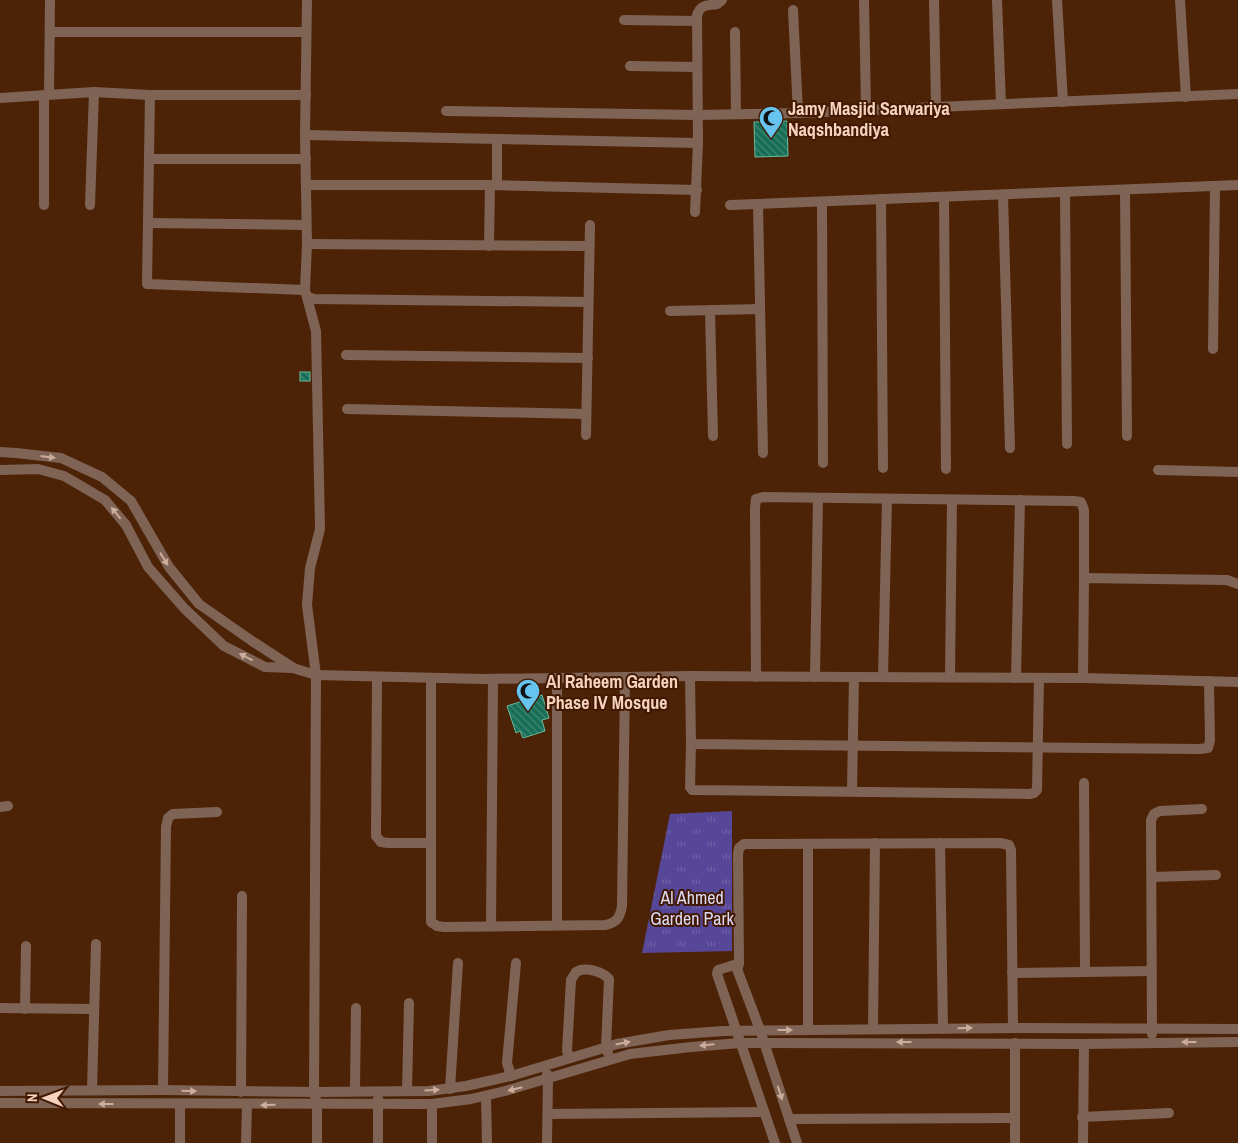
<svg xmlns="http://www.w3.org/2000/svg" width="1238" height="1143" font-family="'Archivo Narrow',sans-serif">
<defs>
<pattern id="park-tufts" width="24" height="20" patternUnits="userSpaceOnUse" patternTransform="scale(1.25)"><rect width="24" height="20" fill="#574798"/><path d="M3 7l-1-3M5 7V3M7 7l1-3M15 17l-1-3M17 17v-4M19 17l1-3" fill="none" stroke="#7061a5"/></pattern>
<pattern id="building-back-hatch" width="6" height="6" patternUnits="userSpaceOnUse" patternTransform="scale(1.25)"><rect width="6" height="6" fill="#166e56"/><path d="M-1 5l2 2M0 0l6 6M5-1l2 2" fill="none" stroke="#448874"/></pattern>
</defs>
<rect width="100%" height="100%" fill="#4d2307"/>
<polygon fill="url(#park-tufts)" points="732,811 732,951 642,953 670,814"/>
<g fill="url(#building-back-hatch)" stroke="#68bb9f">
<polygon points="787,121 788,156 755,157 754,122"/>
<rect x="300" y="372" width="10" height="9"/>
<polygon points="542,695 549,718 542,720 545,731 523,738 520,731 516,733 507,706"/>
</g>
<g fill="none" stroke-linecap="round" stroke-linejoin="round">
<g stroke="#7f6355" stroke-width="10">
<polyline points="307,0 305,135 307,244 305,290 316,331 320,529 310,568 307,605 316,675 314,1092 317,1104 317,1143"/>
<polyline points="864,0 866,110"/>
<polyline points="934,0 936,107"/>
<polyline points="997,0 1001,104"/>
<polyline points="1057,0 1063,102"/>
<polyline points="1180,0 1186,97"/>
<polyline points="793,10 798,113"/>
<polyline points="624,20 697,21"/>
<polyline points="50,32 306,32"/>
<polyline points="735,32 736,114"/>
<polyline points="630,66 697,67"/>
<polyline points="49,94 50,0"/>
<polyline points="150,95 147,284 305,290"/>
<polyline points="0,98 94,92 150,95 306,95"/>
<polyline points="446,111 698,115 798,113 1238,94"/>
<polyline points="305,135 698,143"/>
<polyline points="149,159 306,159"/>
<polyline points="307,185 490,185 697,190"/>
<polyline points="497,185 497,139"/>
<polyline points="1125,190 1127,436"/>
<polyline points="1065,192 1067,444"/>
<polyline points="1003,195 1010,448"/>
<polyline points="944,197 946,469"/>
<polyline points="881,199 883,468"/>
<polyline points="822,202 823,463"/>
<polyline points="758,204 763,453"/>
<polyline points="44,205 44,95"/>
<polyline points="90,205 94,92"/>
<polyline points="730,205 1238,185"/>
<path d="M695 212 698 143 697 15C701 4 707 6 717 4L722 0"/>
<polyline points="148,223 306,225"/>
<polyline points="307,244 589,246"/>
<polyline points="489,246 490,185"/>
<polyline points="308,297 314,299 588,302"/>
<polyline points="710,310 713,436"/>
<polyline points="670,311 760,309"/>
<polyline points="1213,349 1215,186"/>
<polyline points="346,355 588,358"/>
<polyline points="347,409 586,414"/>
<polyline points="586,435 590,225"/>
<polyline points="0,452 16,453 61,458 102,477 131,501 169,567 199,604 252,641 292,667"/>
<polyline points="0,470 38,469 64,476 105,500 126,525 148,567 184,608 224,646 265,667 293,668 316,675 483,679 690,676 854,677 1083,678 1238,682"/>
<polyline points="1158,470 1238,472"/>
<polyline points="690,676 691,744 1199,749 1208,748 1210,741 1209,681"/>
<polyline points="377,677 376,836 381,842 388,843 431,843"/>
<polyline points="756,677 755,508 756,499 763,497 1074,501 1081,502 1084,510 1084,578"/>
<polyline points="815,677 818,498"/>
<polyline points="883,677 887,499"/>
<polyline points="950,677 952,500"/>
<path d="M431 678V922L437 926 444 927 605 925C616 923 620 918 622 906L625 677"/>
<polyline points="1016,678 1020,500"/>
<polyline points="1083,678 1084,578 1227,580 1238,584"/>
<polyline points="691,744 690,787 692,790 1029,794 1034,793 1037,790 1039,678"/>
<polyline points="1084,783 1085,971"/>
<polyline points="852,790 854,677"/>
<polyline points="0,807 8,806"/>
<polyline points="940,843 943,1029"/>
<polyline points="1152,877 1216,875"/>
<polyline points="557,925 557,678"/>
<polyline points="491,926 493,679"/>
<polyline points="737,969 739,964 738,855 739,848 744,844 1000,843 1009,845 1011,850 1013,1028"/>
<polyline points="1012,973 1152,971"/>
<polyline points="0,1008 93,1009"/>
<polyline points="25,1009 26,946"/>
<polyline points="873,1029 875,843"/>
<polyline points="808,1030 808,844"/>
<polyline points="1152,1034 1151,820 1154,814 1160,811 1202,809"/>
<polyline points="1015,1043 1015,1143"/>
<path d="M570 1058 567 1051 571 980C572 978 575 974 576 972 585 966 603 972 609 979L606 1047 608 1053"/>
<polyline points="511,1076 507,1063 516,963"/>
<polyline points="450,1089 458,963"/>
<polyline points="92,1090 96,944"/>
<polyline points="163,1090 166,827 168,818 173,814 217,812"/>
<polyline points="0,1091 163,1090 314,1092 429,1091 466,1086 511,1076 617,1044 669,1035 723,1031 1024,1028 1238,1029"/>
<polyline points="355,1091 356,1008"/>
<polyline points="407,1091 409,1003"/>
<polyline points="241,1092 242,896"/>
<polyline points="486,1096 487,1143"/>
<polyline points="378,1099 378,1143"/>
<polyline points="0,1103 432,1104 471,1099 505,1091 630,1054 691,1047 740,1043 1084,1044 1238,1042"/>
<polyline points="548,1114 764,1112"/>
<polyline points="1082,1117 1169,1113"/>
<polyline points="789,1119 1015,1118"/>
<polyline points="180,1143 180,1104"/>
<polyline points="246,1143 247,1105"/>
<polyline points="432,1143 432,1104"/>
<polyline points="547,1143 548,1079 547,1074"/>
<polyline points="775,1143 717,974 718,970 734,965 737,969 760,1030 797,1143"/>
<polyline points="1083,1143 1084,1044"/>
</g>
</g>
<defs><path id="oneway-solid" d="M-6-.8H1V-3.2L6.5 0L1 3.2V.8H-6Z" transform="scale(1.25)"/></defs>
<g fill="#ccac9b">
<use href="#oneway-solid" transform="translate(48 457) rotate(7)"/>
<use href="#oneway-solid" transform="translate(116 513) rotate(-129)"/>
<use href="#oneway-solid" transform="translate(164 559) rotate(58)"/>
<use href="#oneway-solid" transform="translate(246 657) rotate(-153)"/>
<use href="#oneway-solid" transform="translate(965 1028) rotate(-1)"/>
<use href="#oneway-solid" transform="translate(785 1030)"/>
<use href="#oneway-solid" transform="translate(904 1042) rotate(-180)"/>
<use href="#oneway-solid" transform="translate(1189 1042) rotate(180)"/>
<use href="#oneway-solid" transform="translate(623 1043) rotate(-11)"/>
<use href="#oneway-solid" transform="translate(707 1045) rotate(175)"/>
<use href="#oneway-solid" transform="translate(515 1089) rotate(166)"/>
<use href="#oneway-solid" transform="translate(432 1090) rotate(-4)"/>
<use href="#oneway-solid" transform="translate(189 1091) rotate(1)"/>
<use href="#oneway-solid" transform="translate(780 1093) rotate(72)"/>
<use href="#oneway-solid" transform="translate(106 1104) rotate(-180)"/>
<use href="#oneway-solid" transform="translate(268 1105) rotate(179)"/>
</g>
<defs>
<symbol id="mosque-pin" viewBox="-11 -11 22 30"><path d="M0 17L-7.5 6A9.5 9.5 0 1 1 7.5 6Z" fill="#66c4ef" stroke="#421900"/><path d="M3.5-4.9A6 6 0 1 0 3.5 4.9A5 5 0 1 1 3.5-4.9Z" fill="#111"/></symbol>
</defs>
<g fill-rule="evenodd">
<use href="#mosque-pin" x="757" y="104" width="28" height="38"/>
<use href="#mosque-pin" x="514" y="677" width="28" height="38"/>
</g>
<g text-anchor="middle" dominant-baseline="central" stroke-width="4" stroke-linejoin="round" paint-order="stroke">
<g font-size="18" font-weight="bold" fill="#f5d3c0" stroke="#421900" text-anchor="start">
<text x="788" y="108">Jamy Masjid Sarwariya<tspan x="788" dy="21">Naqshbandiya</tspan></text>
<text x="546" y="681">Al Raheem Garden<tspan x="546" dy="21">Phase IV Mosque</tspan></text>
</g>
<g font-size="18" fill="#dcdaf4" stroke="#421900">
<text x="692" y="897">Al Ahmed<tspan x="692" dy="21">Garden Park</tspan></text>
</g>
</g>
<g transform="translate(45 1098) rotate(271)" stroke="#421900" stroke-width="4" paint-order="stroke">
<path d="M0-4L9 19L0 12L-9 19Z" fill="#f5d3c0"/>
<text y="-8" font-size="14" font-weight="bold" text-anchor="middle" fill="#f5d3c0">N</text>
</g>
</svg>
